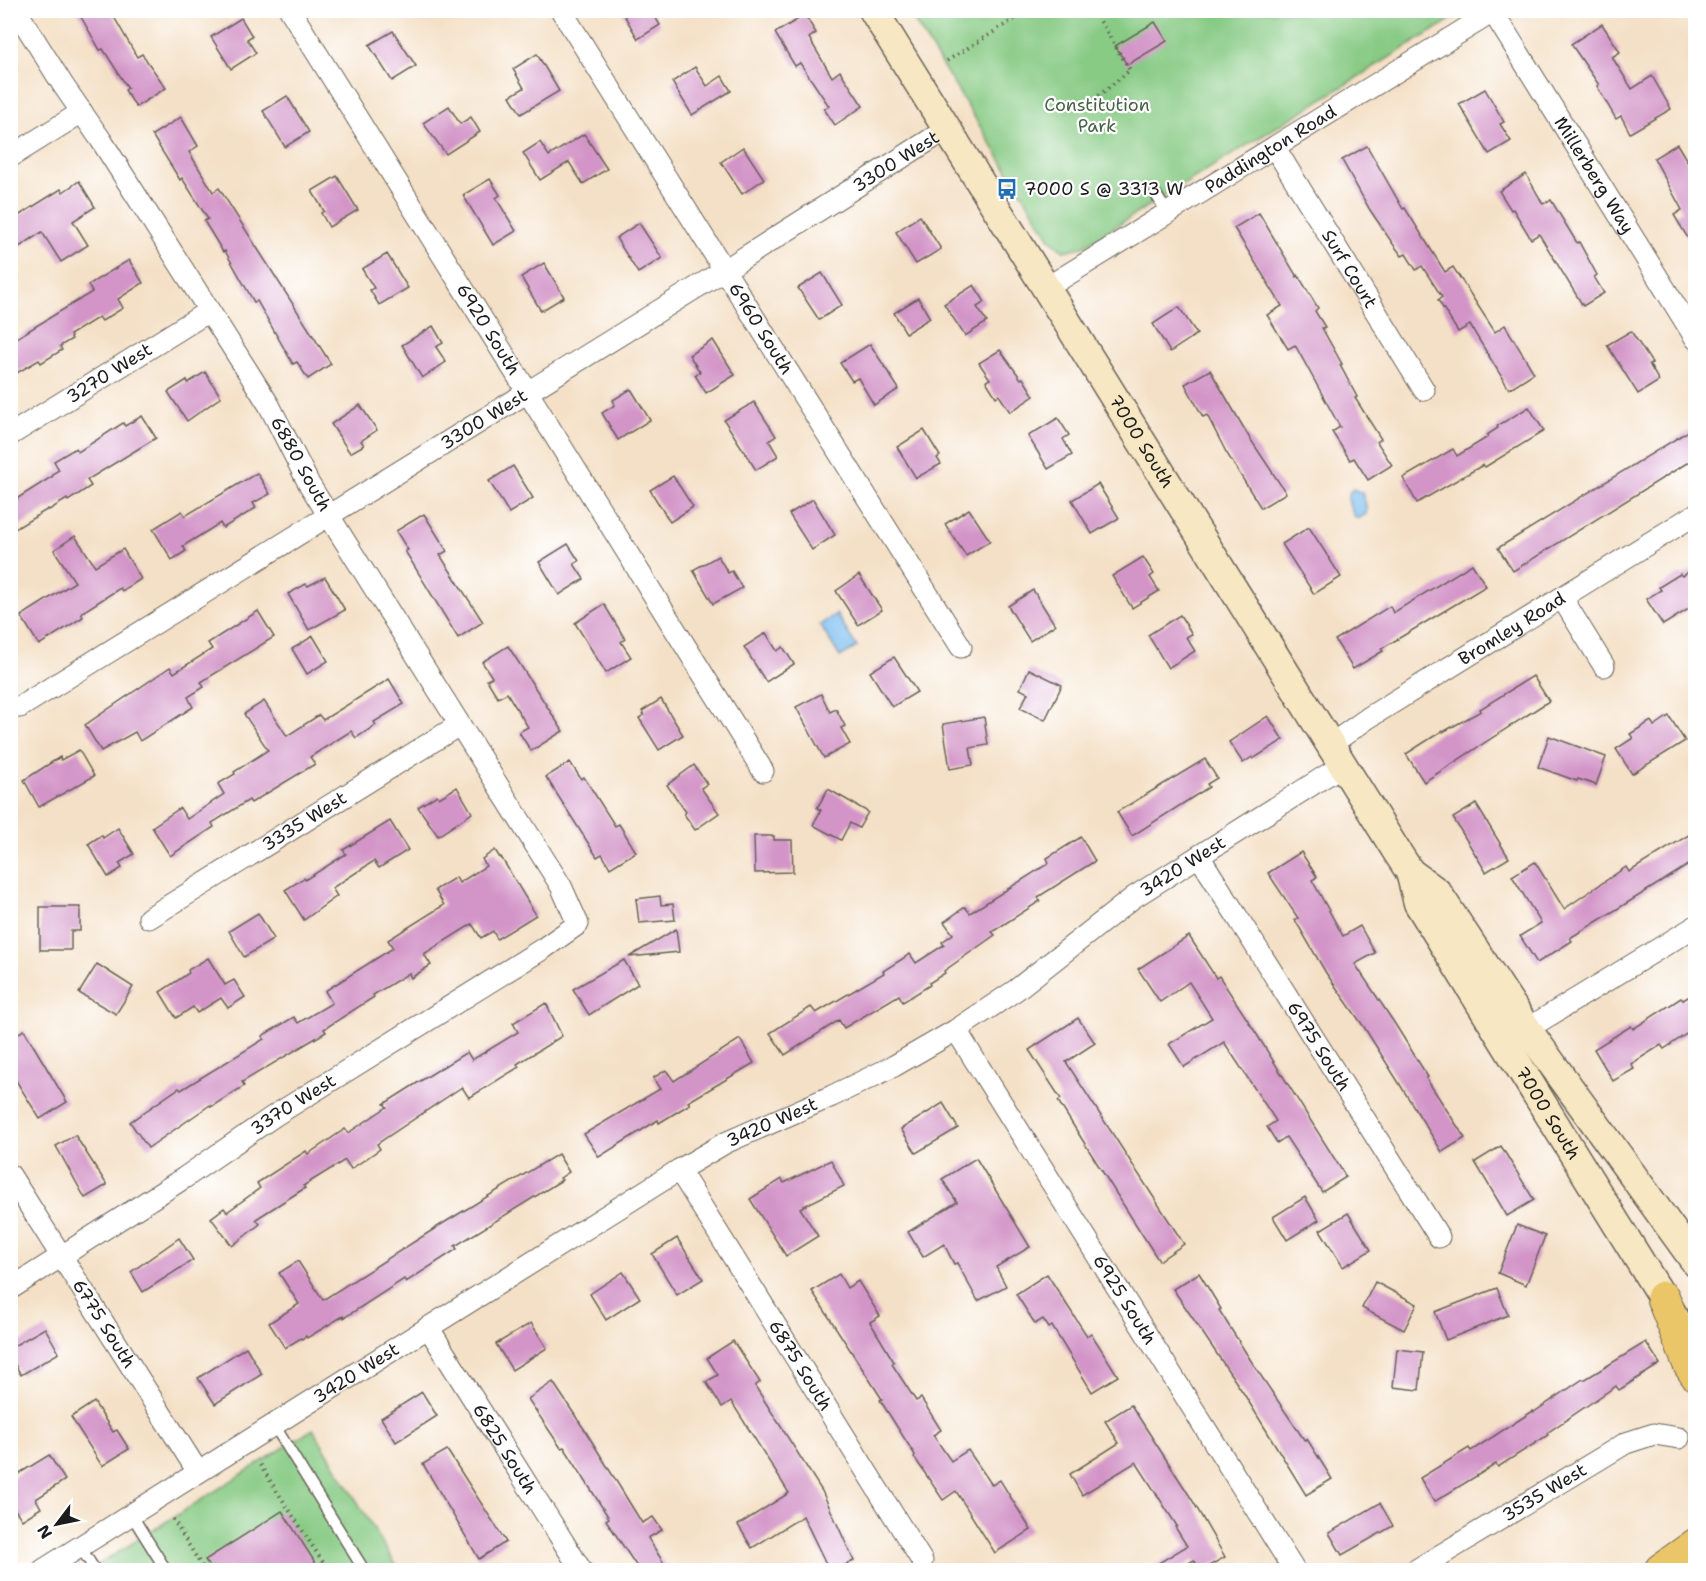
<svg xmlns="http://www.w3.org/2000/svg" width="1706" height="1581" font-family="'Shantell Sans',sans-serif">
<rect width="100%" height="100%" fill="#fff"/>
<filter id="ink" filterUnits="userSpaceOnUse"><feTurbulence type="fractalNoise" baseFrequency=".0167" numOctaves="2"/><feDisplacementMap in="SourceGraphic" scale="12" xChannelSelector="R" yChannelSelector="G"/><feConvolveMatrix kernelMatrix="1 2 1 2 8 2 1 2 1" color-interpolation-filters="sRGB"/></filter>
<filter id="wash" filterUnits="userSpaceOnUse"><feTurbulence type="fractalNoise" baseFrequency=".008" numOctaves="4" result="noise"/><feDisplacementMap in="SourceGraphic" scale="24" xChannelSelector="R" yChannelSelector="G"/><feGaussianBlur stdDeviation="1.35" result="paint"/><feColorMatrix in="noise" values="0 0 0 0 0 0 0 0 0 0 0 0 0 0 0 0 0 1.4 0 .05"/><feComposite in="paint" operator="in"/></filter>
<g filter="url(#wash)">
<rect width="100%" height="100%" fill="#f4e0c6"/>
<g fill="#88cb85" stroke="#527450" stroke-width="1.5">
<polygon points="908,11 1465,11 1082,247 1064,251 1051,240"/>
<polygon points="313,1429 399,1570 90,1570"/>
</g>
<g fill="#7bbdf0" stroke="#4c6c86" stroke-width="1.5">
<path d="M1353 489 1362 493 1367 509 1366 514 1358 519 1354 516C1351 507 1343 496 1353 489Z"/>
<polygon points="836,614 857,647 840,657 820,625"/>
</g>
<g id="blocks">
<g fill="#d395c8">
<polygon points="77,10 110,10 137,57 142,54 166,88 136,107 125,90 128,88 103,49 100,50"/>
<polygon points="621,10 651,10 660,25 638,39"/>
<polygon points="805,15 816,33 809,38 832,77 840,71 863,106 835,125 824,109 829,106 800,63 795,66 775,33"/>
<polygon points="241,18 252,36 247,39 256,53 231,69 211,37"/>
<polygon points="1155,22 1167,41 1127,65 1115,46"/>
<polygon points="1602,24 1620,52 1612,57 1632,89 1652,76 1671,109 1630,133 1621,116 1616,119 1597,86 1599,85 1571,44"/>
<polygon points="393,31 416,66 392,81 369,45"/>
<polygon points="537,54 559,91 521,114 510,96 524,88 513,69"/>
<polygon points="695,67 707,86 722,76 731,91 692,115 672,82"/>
<polygon points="1485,89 1504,122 1500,124 1511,141 1489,154 1459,104"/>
<polygon points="287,96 309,132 285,147 263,111"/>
<polygon points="449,106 460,124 471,117 480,132 446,154 423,123"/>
<polygon points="181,117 198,146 189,152 213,192 219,188 331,364 308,379 297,362 293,364 257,301 254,302 225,251 223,252 204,221 208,219 182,178 180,180 152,135"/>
<polygon points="584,134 607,169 583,184 569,162 540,180 523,153 540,142 549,156"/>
<polygon points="1677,144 1695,174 1695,250 1674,215 1682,210 1654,158"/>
<polygon points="1367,146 1403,209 1405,208 1445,272 1453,267 1495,332 1505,325 1534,373 1509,389 1470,325 1458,332 1438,300 1442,297 1422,266 1416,270 1406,254 1402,256 1393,244 1370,210 1342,160"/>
<polygon points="743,147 764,179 742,194 721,162"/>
<polygon points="1526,174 1543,204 1551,200 1577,243 1579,242 1597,275 1594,277 1604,293 1583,306 1539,234 1531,239 1513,209 1511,210 1499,191"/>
<polygon points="337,176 358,210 329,227 321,213 324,211 312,191"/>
<polygon points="490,179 500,195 496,198 516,231 493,245 463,195"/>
<polygon points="79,181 95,207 73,221 88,245 61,262 42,232 10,253 10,221 61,189 63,192"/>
<polygon points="1259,213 1297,277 1298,275 1318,308 1315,311 1325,327 1322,328 1342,364 1340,365 1357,397 1355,398 1381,439 1377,442 1392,465 1368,480 1354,458 1350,460 1332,432 1340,427 1295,345 1288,349 1267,315 1282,306 1234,228"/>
<polygon points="920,216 941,249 916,264 896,232"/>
<polygon points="639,223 662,258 638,273 616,238"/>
<polygon points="387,254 408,288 379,305 370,290 374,288 362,269"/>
<polygon points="129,260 143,283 118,299 123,308 102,321 99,317 70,335 72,339 60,346 62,350 41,363 39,360 10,377 10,342 92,292 88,285"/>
<polygon points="544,263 564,297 541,311 521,277"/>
<polygon points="822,273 842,305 819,320 798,288"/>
<polygon points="974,285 985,302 977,307 987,322 965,336 944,304"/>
<polygon points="918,298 930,318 906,333 894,313"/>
<polygon points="1179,307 1197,334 1170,352 1153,324"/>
<polygon points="433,326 443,343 436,347 446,362 422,378 402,345"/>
<polygon points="1631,331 1652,363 1649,364 1659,381 1638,394 1607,345"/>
<polygon points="713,340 735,375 706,393 695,375 700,372 689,355"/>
<polygon points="870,344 899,389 874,405 858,378 852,381 840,363"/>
<polygon points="1000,350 1021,379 1023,378 1034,396 1010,412 999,395 996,397 986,381 990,379 979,363"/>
<polygon points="1210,370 1249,437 1286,493 1261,508 1226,452 1207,415 1203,417 1185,384"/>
<polygon points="205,372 221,397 187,421 168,392 187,380 188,383"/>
<polygon points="631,389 650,420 618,440 602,413 615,405 613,400"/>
<polygon points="754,402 776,436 769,441 778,456 756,470 724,420"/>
<polygon points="360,405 377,430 361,441 364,445 350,453 331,424"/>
<polygon points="1529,407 1544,431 1485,467 1483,465 1417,503 1403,478 1453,449 1457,456 1488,437 1487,435 1498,428 1497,426"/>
<polygon points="142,416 156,438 87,480 91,486 68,501 67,499 49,510 48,509 10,532 10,503 53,476 52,474 59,470 54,461 76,448 78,452 123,423 125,426"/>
<polygon points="1058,418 1069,435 1063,439 1072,455 1048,469 1028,436"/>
<polygon points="1695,427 1695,458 1513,571 1498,548"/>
<polygon points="924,430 940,456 937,458 941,464 916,478 897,447"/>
<polygon points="513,466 533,498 509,513 489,481"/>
<polygon points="257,473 270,494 253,503 256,508 223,528 220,523 183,546 186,551 172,560 153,529 182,511 185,516"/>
<polygon points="673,476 693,507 670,522 650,490"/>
<polygon points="1098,484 1119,518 1092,534 1072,500"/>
<polygon points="813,499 835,535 812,550 789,514"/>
<polygon points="969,509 990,541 966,556 945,524"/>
<polygon points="424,514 447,551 440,555 483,622 458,638 405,551 408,550 396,531"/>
<polygon points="1309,527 1341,577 1314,594 1282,544"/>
<polygon points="75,536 95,566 123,549 141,579 122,591 120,588 81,613 83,617 39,645 21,616 75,582 54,550"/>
<polygon points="568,544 579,561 574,564 584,579 559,595 539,562"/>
<polygon points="718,556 728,573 732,571 742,588 713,604 693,570"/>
<polygon points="1143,557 1154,574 1150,577 1159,591 1132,608 1112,576"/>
<polygon points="1472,564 1486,586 1381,649 1383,651 1353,669 1335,640 1390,606 1393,613"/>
<polygon points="1695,568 1695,605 1663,625 1646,599 1661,590 1659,587 1680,574 1682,576"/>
<polygon points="859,575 882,610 858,625 836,591"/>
<polygon points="325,577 345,610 309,630 288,594 306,584 308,586"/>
<polygon points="1033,590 1055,625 1030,641 1008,606"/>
<polygon points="604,604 625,639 621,642 631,657 606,673 575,623"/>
<polygon points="258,611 274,637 201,682 204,687 188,697 193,707 140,741 135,732 101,751 85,725 170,667 174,673 212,649 208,643"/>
<polygon points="1180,615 1192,634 1186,637 1195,651 1168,668 1148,635"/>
<polygon points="766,633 777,651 783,647 794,664 766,682 744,647"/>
<polygon points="313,636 328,661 307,674 292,649"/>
<polygon points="508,646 563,731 531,751 519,732 528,727 507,693 498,698 487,680 492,677 482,662"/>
<polygon points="894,657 917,692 892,707 870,672"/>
<polygon points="1029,669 1062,685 1045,720 1020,708 1028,693 1020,689"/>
<polygon points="1533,676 1549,701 1424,782 1406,754 1442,731 1443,732 1481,711 1480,709"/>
<polygon points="389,679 404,704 374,722 376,725 356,738 351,731 310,757 315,764 251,803 249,800 212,823 214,827 170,856 152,827 180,808 187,819 224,794 218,784 235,774 234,772 268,750 244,714 264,701 287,736 319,715 323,720"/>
<polygon points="821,694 830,712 836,709 845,726 841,728 850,744 824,758 796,707"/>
<polygon points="661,699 683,735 659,750 639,718 644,715 642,711"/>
<polygon points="1268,716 1283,740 1253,759 1252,757 1243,763 1229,742"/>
<polygon points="1669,716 1685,741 1632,774 1616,749 1633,738 1630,734 1651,721 1654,726"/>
<polygon points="984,717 988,745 970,748 973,765 950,769 943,724"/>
<polygon points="1549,736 1606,757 1596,785 1578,779 1577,781 1538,767"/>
<polygon points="79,750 94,776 39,807 24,780 60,757 61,760"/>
<polygon points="1205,759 1217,778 1207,784 1209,787 1132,836 1117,812"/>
<polygon points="570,762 581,779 584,777 615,826 619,824 636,852 610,868 602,854 597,857 546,777"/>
<polygon points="694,765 707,784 701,788 719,813 695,830 684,814 686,812 667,785"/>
<polygon points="457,787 472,813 438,836 418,807 437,795 439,798"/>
<polygon points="828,789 868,812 859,828 850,823 841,840 813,825 821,810 817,808"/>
<polygon points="1476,804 1509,858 1486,872 1453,818"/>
<polygon points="390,821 408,850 379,868 374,861 332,888 337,896 304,920 285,890 304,878 305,880 346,854 343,850"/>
<polygon points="118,828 134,854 119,863 122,868 108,877 88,844 102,835 103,838"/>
<polygon points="1695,831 1695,861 1570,938 1572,941 1537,963 1520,936 1541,923 1512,876 1535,862 1564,909 1626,867 1629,872"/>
<polygon points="754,836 774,836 774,840 792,840 793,872 755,873"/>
<polygon points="1081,837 1095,861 1038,897 1040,901 992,932 995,935 944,971 945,973 929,983 930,985 903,1002 899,995 844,1028 839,1020 785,1055 770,1033 811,1007 816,1013 884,973 883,971 910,954 916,963 944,945 942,942 953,934 944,922 965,907 970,913 1049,863 1047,858"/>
<polygon points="495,850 500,858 501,857 536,915 497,939 493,931 481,938 472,924 424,954 431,965 411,978 409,973 373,995 374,997 324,1029 326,1032 242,1082 244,1086 211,1107 210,1105 148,1148 130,1122 179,1088 181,1090 264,1039 262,1036 294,1017 298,1023 332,1003 325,991 393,948 388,940 444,905 435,890 456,877 459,883 486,866 482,859"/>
<polygon points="1301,852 1317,877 1312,880 1343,936 1360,926 1375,953 1355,964 1395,1024 1428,1077 1426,1078 1465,1138 1442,1152 1364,1027 1326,973 1295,920 1298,918 1268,873"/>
<polygon points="660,896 661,905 673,904 675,920 639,923 636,899"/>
<polygon points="40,907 80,907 80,931 71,931 71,950 40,950"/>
<polygon points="258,913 274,939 244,957 229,931"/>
<polygon points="676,929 679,952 629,957"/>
<polygon points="1189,936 1216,978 1219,976 1254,1030 1346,1177 1322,1192 1286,1137 1277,1143 1267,1127 1276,1121 1224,1042 1184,1067 1169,1044 1212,1018 1189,982 1160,1002 1138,969"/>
<polygon points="208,958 225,985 234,980 245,997 228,1008 221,998 197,1013 193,1007 176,1018 160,992 189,973 188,970"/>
<polygon points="624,960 638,984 589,1015 573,989"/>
<polygon points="97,964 133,987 116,1014 79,993"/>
<polygon points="1695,993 1695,1028 1664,1049 1661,1045 1631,1064 1634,1069 1613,1081 1594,1049 1631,1026 1633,1029 1681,998 1683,1000"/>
<polygon points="546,1003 562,1036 517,1064 519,1067 469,1098 462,1087 377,1144 380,1149 351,1169 345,1160 303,1186 305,1188 256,1219 260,1224 232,1246 211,1218 224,1208 227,1212 260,1188 257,1183 306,1151 308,1154 345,1129 348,1133 387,1107 384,1104 433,1073 467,1052 472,1060 518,1032 513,1023"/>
<polygon points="1078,1018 1095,1043 1066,1062 1184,1244 1159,1261 1095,1160 1058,1101 1061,1099 1029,1050"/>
<polygon points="24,1030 67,1102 40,1119 10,1071 10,1038"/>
<polygon points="740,1039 754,1063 688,1102 690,1104 659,1123 658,1120 599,1157 584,1134 660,1089 653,1078 666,1070 674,1081"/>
<polygon points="943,1103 958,1128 916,1153 901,1129"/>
<polygon points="75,1135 107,1185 85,1198 56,1146"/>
<polygon points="1501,1146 1534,1200 1507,1216 1475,1162"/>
<polygon points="558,1154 569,1172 560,1178 562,1180 455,1246 457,1249 406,1282 404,1279 344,1318 343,1316 307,1338 306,1336 302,1339 301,1338 285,1348 269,1323 299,1304 279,1273 298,1261 323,1300 442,1224"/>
<polygon points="976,1158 1030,1247 996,1267 1006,1286 978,1301 957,1263 954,1264 944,1244 923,1257 908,1232 957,1202 942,1179"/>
<polygon points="831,1160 844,1186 800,1208 818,1236 786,1256 750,1199 782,1179 784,1183"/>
<polygon points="1305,1197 1319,1220 1287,1240 1273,1217"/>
<polygon points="1348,1213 1371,1250 1343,1267 1320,1230"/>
<polygon points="1517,1225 1545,1236 1526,1285 1498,1273"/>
<polygon points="179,1238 193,1260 143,1292 131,1272"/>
<polygon points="677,1238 703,1279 677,1295 652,1254"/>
<polygon points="623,1272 640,1298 606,1320 590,1294"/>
<polygon points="1199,1273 1221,1309 1219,1310 1253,1364 1305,1441 1307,1439 1332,1479 1306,1495 1244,1394 1173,1289"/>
<polygon points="839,1274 847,1288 858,1281 880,1316 870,1322 894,1362 892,1364 916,1401 921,1398 941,1430 933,1435 951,1461 968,1450 992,1485 1000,1480 1031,1530 995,1553 956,1491 943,1500 914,1457 915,1455 880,1400 882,1399 812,1291"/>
<polygon points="1047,1274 1087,1336 1091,1333 1118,1376 1092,1392 1052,1326 1049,1328 1043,1319 1035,1324 1016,1294"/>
<polygon points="1375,1282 1417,1304 1404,1330 1362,1308"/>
<polygon points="1497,1288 1508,1315 1446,1340 1435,1312"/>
<polygon points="531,1323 547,1348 512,1370 496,1344"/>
<polygon points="45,1328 59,1353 21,1375 10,1356 10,1348"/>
<polygon points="733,1341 760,1382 755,1386 822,1491 854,1561 833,1570 829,1570 803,1516 752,1548 738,1525 789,1493 731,1401 722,1407 706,1382 718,1375 707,1358"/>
<polygon points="1646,1342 1660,1364 1619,1390 1616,1386 1547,1433 1548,1435 1498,1467 1496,1464 1434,1502 1420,1478 1469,1448 1471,1451 1533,1411 1534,1412 1583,1379 1584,1380"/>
<polygon points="246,1347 262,1374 215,1404 198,1378"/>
<polygon points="1397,1349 1423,1352 1419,1390 1393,1387"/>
<polygon points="553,1382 586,1432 642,1523 653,1517 662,1530 648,1538 668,1570 639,1570 606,1520 609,1518 564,1447 561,1448 528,1399"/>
<polygon points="422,1392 437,1416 396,1442 381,1418"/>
<polygon points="94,1402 113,1432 117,1430 129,1449 102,1466 71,1417"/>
<polygon points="1131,1405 1191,1498 1225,1557 1202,1570 1200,1570 1194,1560 1176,1570 1154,1570 1152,1567 1187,1546 1175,1527 1177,1526 1136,1462 1082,1495 1070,1474 1119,1443 1105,1421"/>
<polygon points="447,1450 506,1542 479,1559 423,1464"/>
<polygon points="49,1455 65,1480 36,1499 41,1508 22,1520 10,1502 10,1479"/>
<polygon points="1380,1503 1393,1526 1342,1555 1329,1533"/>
<polygon points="282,1511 320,1570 212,1570 205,1560"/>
</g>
</g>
</g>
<g filter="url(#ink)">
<use href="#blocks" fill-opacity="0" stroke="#686158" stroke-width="1.5"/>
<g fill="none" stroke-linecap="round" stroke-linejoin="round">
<defs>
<g id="lane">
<polyline points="1155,193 1168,214"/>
<polyline points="274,1425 364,1570"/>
<polyline points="131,1514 166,1570"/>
<polyline points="80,1547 95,1570"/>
</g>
<g id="street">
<path id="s1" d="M290 10 763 771"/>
<path id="s2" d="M561 10 961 647"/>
<path id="s3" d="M1493 12 1696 339"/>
<path id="s4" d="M1275 148 1424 390"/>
<polyline points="10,157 82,112"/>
<path id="s5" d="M1046 288 1496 10"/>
<path id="s6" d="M10 435 209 311"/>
<polyline points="1562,598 1604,666"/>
<path id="s7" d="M20 707 723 271 947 129"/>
<path id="s8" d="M1330 745 1368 718 1696 514"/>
<path id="s9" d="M1199 856 1439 1237"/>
<path id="s10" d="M149 918 459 725"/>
<polyline points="1527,1029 1696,926"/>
<path id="s11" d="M956 1030 1294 1570"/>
<path id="s12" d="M679 1170 922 1561"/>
<path id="s13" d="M10 1175 198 1472"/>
<path id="s14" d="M10 1289 184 1178 274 1116 544 948 578 924 561 886 309 484 269 405 101 140 63 85 16 10"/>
<path id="s15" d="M428 1327 581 1570"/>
<path id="s16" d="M43 1570 679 1170 725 1143 832 1096 894 1066 956 1030 1016 990 1134 897 1343 765"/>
<path id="s17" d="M1416 1570 1626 1443 1654 1434 1679 1438"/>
</g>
<g id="secondary">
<path id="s18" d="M873 10 1397 852 1410 872 1437 892 1527 1029 1696 1263"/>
<path id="s19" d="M1410 872 1418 903 1675 1318"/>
</g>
<g id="highway">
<polyline points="1663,1298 1690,1365 1696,1374"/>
<polyline points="1661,1570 1696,1545"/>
</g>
</defs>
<use href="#lane" stroke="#686158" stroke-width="13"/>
<use href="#street" stroke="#686158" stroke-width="23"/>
<use href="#secondary" stroke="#686158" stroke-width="31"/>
<use href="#highway" stroke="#686158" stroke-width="35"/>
<g stroke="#686158" stroke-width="4" stroke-dasharray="1.5 4.5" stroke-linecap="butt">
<polyline points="1077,10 1081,18 1094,11 1130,70 1096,98"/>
<polyline points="947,61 1029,10"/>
<polyline points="260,1465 328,1570"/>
<polyline points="173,1519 204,1570"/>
</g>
<use href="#lane" stroke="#fff" stroke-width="10"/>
<use href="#street" stroke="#fff" stroke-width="21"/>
<use href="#secondary" stroke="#f7e8c3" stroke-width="28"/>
<use href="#highway" stroke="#ebc669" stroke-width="33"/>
</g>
</g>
<defs>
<symbol id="bus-bare" viewBox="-9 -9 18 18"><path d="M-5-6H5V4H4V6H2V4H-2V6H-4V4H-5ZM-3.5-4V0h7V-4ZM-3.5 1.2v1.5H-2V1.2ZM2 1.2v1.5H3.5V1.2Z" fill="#1f6fb2" stroke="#fff" stroke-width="2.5" paint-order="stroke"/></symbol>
</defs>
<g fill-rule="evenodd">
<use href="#bus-bare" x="992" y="174" width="30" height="30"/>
</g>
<g text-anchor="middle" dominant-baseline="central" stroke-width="4.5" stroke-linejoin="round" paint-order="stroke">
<g font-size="18" fill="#476246" stroke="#fff">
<text x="1097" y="105">Constitution<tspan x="1097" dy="21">Park</tspan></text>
</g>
<g font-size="18" fill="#1c1c1c" stroke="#fff">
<text stroke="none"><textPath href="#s5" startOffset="264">Paddington Road</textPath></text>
<text stroke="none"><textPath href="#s7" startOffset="1032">3300 West</textPath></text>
<text stroke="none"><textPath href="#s3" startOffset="192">Millerberg Way</textPath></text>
<text stroke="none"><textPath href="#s4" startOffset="142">Surf Court</textPath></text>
<text stroke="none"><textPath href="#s1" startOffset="376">6920 South</textPath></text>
<text stroke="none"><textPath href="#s2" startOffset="376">6960 South</textPath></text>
<text stroke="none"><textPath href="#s6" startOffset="117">3270 West</textPath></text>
<text stroke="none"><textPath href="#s7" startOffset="546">3300 West</textPath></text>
<text stroke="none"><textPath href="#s18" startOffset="508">7000 South</textPath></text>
<text transform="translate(301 464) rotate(61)">6880 South</text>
<text stroke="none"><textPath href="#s8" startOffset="216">Bromley Road</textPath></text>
<text stroke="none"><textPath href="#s10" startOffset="183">3335 West</textPath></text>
<text stroke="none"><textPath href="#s16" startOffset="1342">3420 West</textPath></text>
<text stroke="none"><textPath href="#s9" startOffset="225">6975 South</textPath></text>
<text stroke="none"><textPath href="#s14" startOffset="338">3370 West</textPath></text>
<text stroke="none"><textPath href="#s19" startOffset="279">7000 South</textPath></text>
<text stroke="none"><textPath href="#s16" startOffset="856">3420 West</textPath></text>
<text stroke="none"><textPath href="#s11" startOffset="318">6925 South</textPath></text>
<text stroke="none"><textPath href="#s13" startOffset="176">6775 South</textPath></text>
<text stroke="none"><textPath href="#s12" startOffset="230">6875 South</textPath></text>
<text stroke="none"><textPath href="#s16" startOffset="370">3420 West</textPath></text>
<text stroke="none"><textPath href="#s15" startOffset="144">6825 South</textPath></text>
<text stroke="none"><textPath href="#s17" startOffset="150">3535 West</textPath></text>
</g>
<g font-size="18" fill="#1c1c1c" stroke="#fff" text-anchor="start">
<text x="1024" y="189">7000 S @ 3313 W</text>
</g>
</g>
<rect width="1706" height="1581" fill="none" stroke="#fff" stroke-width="36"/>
<g transform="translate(57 1524) rotate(238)" stroke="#ffffff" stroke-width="4.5" paint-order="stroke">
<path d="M0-4.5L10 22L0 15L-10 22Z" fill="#1c1c1c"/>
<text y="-9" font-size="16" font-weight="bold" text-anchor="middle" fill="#1c1c1c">N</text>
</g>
</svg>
